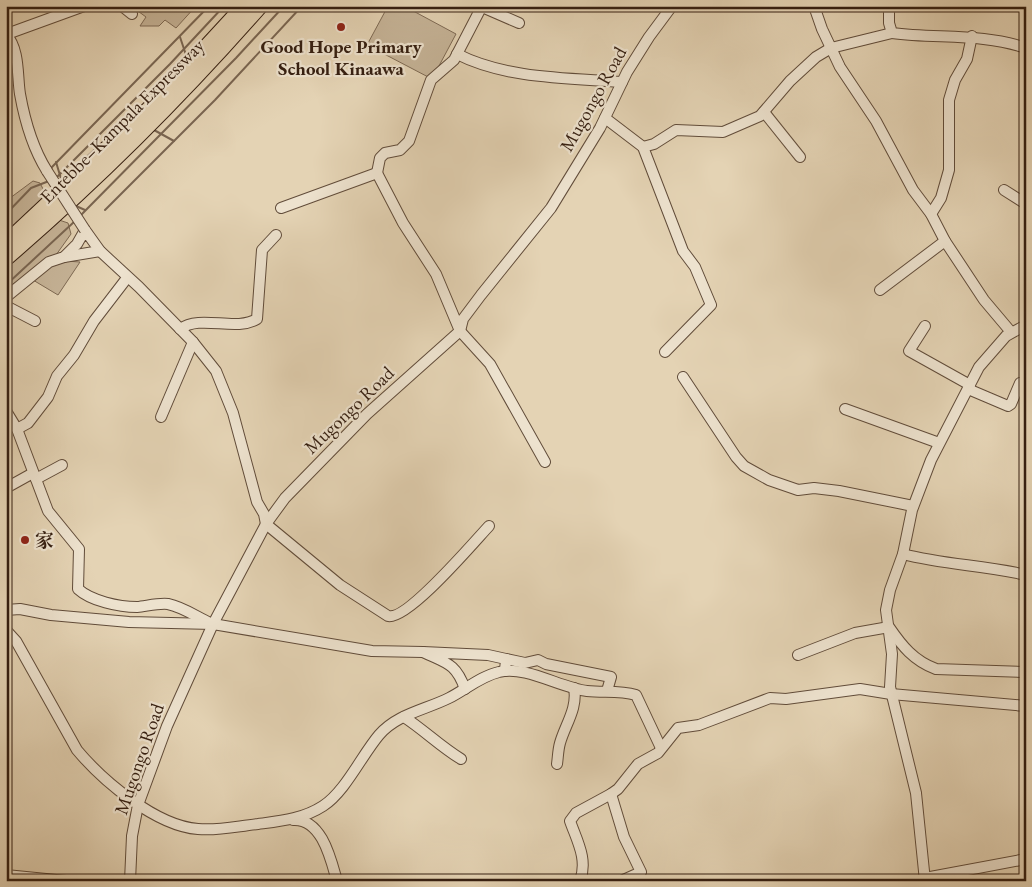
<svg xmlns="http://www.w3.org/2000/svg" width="1032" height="887" font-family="'EB Garamond','Noto Serif SC',serif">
<rect width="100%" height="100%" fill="#e4d3b4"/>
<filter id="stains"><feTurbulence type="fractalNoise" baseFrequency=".004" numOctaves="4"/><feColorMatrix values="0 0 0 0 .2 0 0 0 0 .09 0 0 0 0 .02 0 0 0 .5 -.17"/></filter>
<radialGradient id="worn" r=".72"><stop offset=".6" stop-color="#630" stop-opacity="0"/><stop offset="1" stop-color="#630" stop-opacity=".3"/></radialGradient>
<g fill="#c6b498" stroke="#7e6a54">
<polygon points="131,6 196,6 176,28 165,20 159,26 140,26 146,17"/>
<polygon points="388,6 404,6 456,34 432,79 367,45"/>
<polygon points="33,181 40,183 48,199 6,235 6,201"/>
<polygon points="59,220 68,223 71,234 56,255 6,289 6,267"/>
<polygon points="66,261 80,262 58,295 33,280 49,266"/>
</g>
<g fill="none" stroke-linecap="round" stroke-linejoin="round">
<g stroke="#7a6652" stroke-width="2">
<polyline points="180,37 187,58"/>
<polyline points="154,130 174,141"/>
<polyline points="56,162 62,182"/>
<polyline points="52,167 209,6"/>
<polyline points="56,178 170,64 224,6"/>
<polyline points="76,206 85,210"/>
<polyline points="105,210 215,100 302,6"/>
<polyline points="6,214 31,188 49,181"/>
<polyline points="80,216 236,58 284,6"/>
<polyline points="6,285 75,221"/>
<polyline points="6,560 7,561"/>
</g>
<defs>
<g id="minor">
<polyline points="122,6 132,14"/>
<polyline points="814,6 822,29 840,67 876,121 913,190 931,214 945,241 984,300 1011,332"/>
<path d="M889 6V23L892 33C937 39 982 33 1026 48"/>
<polyline points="482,7 519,23"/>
<path d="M6 34C20 50 17 75 20 94 25 122 32 147 47 171"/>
<polyline points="7,34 84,6"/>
<path d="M457 54C506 79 568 78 622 82"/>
<polyline points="764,112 800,157"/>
<polyline points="605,118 643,147 683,251 695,267 711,305 665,352"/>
<polyline points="643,147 654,144 676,130 723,132 760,116 790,81 816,57 831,48 892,33"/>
<polyline points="377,173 380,158 385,153 400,150 409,141 431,80 454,60 482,6"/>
<polyline points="1004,190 1026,204"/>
<polyline points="281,208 377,173 403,223 436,274 460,331 490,364 545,462"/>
<polyline points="931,214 941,198 949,170 949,100 955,80 967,59 972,36"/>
<polyline points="64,257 100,251"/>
<polyline points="880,290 945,241"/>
<path d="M6 297 49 262 64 257 77 244 85 230 100 251 139 287 193 342 216 371 233 413 257 502 264 514 266 524 340 585 388 616C407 621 474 542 489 526"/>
<polyline points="6,306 35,321"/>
<polyline points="925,326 909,351 970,385"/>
<path d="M180 329C201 314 235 332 257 319L262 250 276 235"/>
<polyline points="683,377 736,457 744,466 769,480 798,490 814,488 839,491 913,506"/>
<polyline points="968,389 1008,406 1011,404 1020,383"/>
<polyline points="845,409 939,443"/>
<path d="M6 411 17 429 48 511 79 549 78 589C91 601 119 607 137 607 147 606 158 603 168 604 183 607 197 617 210 623"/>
<polyline points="161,417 193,342"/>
<polyline points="17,429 28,423 48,397 57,376 74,355 94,321 127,278"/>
<polyline points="36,479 62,465"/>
<polyline points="6,488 33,473"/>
<path d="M903 554C944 565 985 565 1026 575"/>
<polyline points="6,610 20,609 51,615 129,622 213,624 372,651 423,652"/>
<path d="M6 630 16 641 77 750C103 781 156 826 198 829 218 831 238 826 258 824 281 821 303 819 323 806 345 792 362 755 379 735 397 714 425 710 449 698 465 690 481 676 499 672 525 665 561 688 587 691 603 693 619 690 636 695L661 748"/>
<path d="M798 655 855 633 889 627C902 646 914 661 936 669L1026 672"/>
<polyline points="506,659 525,663 538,660 546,664 611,677 607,691"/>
<path d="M465 689C456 663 446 663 423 652L488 655 506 659 505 671"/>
<path d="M404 717C424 730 441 747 461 759"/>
<path d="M557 764C558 757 558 750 560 743 565 725 578 708 574 688"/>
<path d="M293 820C322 818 331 860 337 881"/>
<polyline points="6,875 66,881"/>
<polyline points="925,878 1026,859"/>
<polyline points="130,881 132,836 138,805 167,726 213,624 266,524 285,498 367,414 460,331 463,319 481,295 551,208 600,128 627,72 649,37 672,6"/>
<path d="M580 881C588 859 577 841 570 821L576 813 611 794"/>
<polyline points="621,881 641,872 624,837 611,794 618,789 638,764 658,753 678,728 699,725 770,698 786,699 860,689 891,694 1026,706"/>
<polyline points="925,881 916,793 890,687 892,654 886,610 890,590 903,554 912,510 931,460 979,367 1006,336 1026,325"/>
</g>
<g id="highway">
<polyline points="6,243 149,109 244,6"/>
<path d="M6 258C97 180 181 96 260 6"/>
</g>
</defs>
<use href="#minor" stroke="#614c3a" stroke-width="12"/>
<use href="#highway" stroke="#351f11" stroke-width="17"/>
<use href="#minor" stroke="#ede2ce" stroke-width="10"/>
<use href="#highway" stroke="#e4d3b4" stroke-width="15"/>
<defs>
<polyline id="minor-bridge" points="47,171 85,230"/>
</defs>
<use href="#minor-bridge" stroke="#614c3a" stroke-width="12" stroke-linecap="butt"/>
<use href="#minor-bridge" stroke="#ede2ce" stroke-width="10"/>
</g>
<g fill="#8f2418" stroke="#ede2ce" stroke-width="2">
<circle cx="341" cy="27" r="5"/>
<circle cx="25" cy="540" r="5"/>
</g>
<g text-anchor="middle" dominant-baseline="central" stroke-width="4.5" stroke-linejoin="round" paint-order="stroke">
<g font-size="19" font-weight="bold" fill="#351f11" stroke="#ede2ce">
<text x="341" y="46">Good Hope Primary<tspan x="341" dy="22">School Kinaawa</tspan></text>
<text x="35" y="540" text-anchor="start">家</text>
</g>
<g font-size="19" fill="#351f11" stroke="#ede2ce">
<text transform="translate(593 99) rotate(-61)">Mugongo Road</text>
<text transform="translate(122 121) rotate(-45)">Entebbe–Kampala Expressway</text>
<text transform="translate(349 410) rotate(-44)">Mugongo Road</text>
<text transform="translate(139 759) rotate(-71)">Mugongo Road</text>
</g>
</g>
<rect width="1032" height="887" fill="none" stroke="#e4d3b4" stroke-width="25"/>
<rect x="8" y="8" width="1017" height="872" fill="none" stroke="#351f11" stroke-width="2.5"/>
<rect x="12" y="12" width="1007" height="862" fill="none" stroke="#351f11"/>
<rect width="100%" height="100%" filter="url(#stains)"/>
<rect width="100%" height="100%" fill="url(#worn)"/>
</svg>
